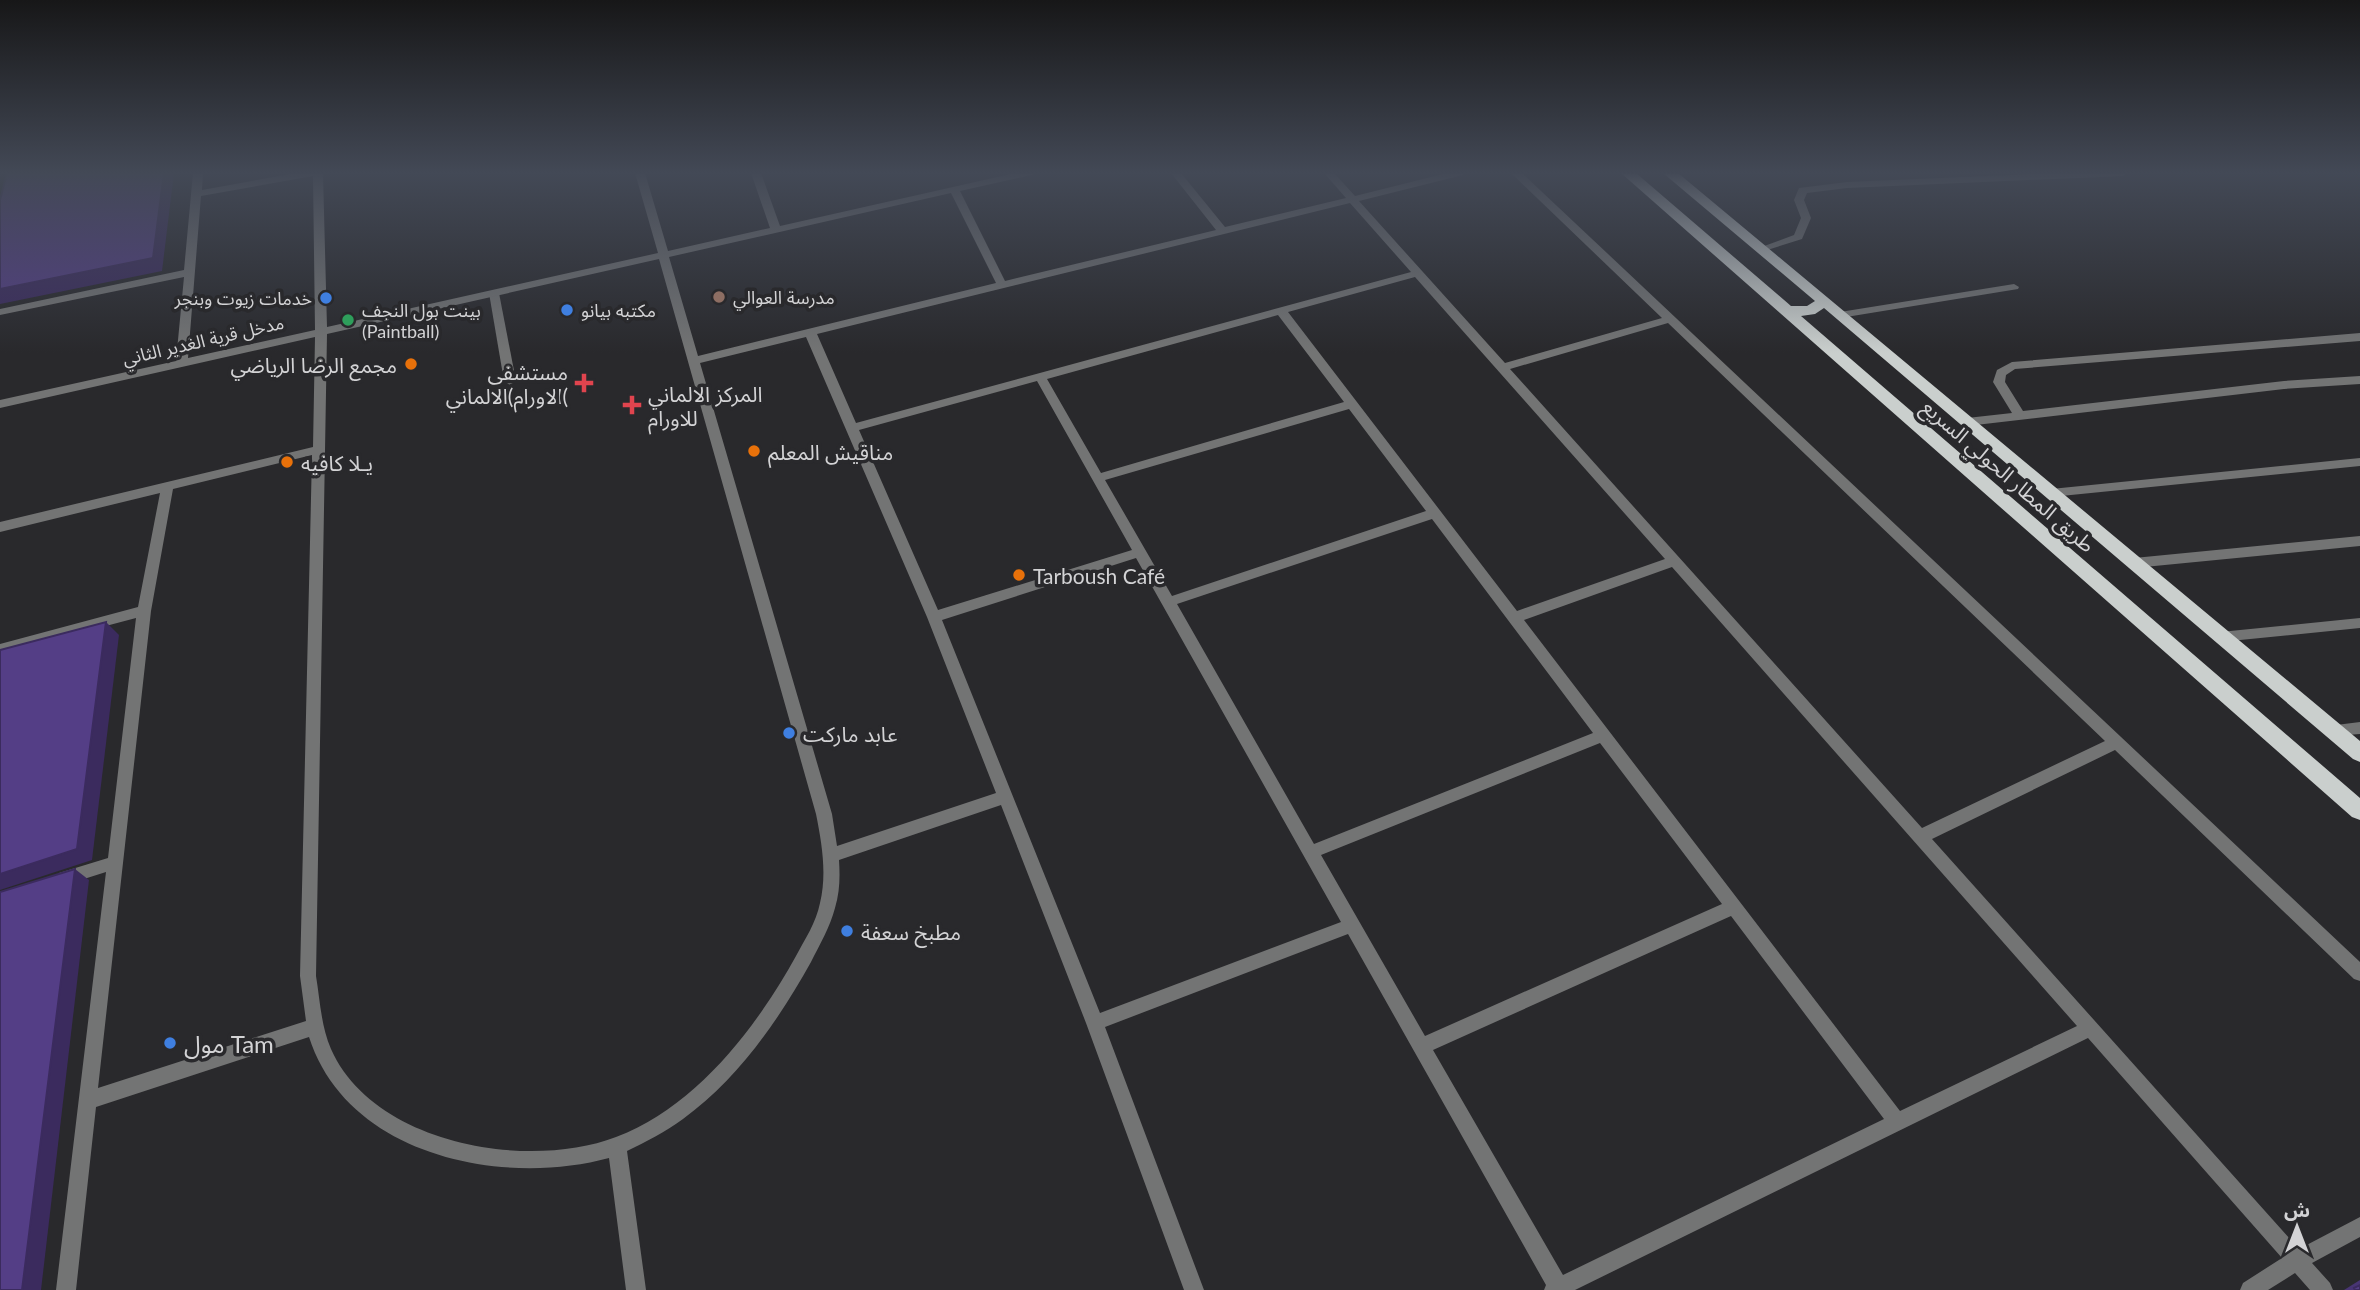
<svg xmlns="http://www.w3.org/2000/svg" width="2360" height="1290" font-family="Lato,'Noto Sans Arabic',sans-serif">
<rect width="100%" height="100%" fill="#29292c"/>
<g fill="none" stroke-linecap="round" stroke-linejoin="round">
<g fill="#737474" fill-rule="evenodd">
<polygon points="494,290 499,293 516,381 510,385 504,381 489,293"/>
<polygon points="2360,722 2360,734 2333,736 2328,734 2326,730 2328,726"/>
</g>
<g fill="#737474" fill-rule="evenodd">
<path d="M193 173H203L202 190 296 173H323L327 327 658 253 635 173H645L668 251 770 228 751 173H761L780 226 1015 173H1033L1032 175 960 191 1005 281 1216 230 1171 173H1181L1225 227 1346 198 1324 173H1334L1355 196 1447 173H1464L1463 175 1359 201 1505 363 1662 318 1511 173H1522L2360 962V981L2354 979 2115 750 1932 839 2299 1249 2360 1217V1237L2312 1263 2330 1283 2333 1290H2310L2295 1273 2268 1290H2240L2243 1283 2282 1258 2088 1038 1575 1290H1544L1546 1285 1348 934 1105 1027 1204 1290H1184L1086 1023 1001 805 839 860C840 876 840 892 835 908 830 927 820 944 811 962 778 1021 738 1079 683 1119 665 1132 646 1142 627 1151L646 1290H626L609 1158C502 1187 347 1156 309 1037L96 1107 76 1290H56L106 872 65 885 59 883 57 878 59 873 108 858 136 618 0 654V644L138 607 160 493 0 532V522L313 447 315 337 0 408V400L176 361 184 277 0 315V309L184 270ZM313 176 315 330 188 358 201 196ZM951 193 996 283 698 356 669 257ZM1350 203 1411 272 856 423 817 334ZM659 259 816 814C822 844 827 874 820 903 816 923 805 939 796 956 756 1028 696 1107 616 1137 527 1171 373 1144 331 1049 321 1026 320 1000 316 976L327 334ZM1415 277 1665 559 1517 611 1288 312ZM1278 315 1344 402 1101 473 1047 379ZM1668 323 2105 741 1922 828 1510 369ZM806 337 927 617 996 793 837 846 832 814 700 363ZM1037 381 1132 550 938 610 859 430ZM1349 409 1426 511 1172 596 1105 480ZM312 455 300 976 306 1021 98 1088 151 611 173 489ZM1432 519 1593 733 1314 844 1177 604ZM1136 558 1341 922 1100 1013 942 620ZM1672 567 2077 1026 1900 1111 1524 620ZM1600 743 1722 904 1425 1036 1321 855ZM1731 916 1884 1119 1563 1275 1433 1050Z"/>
<polygon points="2058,173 2128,173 2123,176 1847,188 1807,193 1804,200 1811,218 1802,239 1761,252 1756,249 1794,235 1801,218 1794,200 1799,188 1847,182"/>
<polygon points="2014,284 2019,287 2018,289 1840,318 1834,315 1840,312"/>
<polygon points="2360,333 2360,341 2015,369 2006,375 2005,382 2023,411 2284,381 2360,376 2360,384 2284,389 1967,426 1961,422 1967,418 2012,413 1993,382 1997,370 2012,362"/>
<polygon points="2360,458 2360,466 2051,497 2045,493 2051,489"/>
<polygon points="2360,536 2360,546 2134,568 2127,563 2134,558"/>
<polygon points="2360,618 2360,628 2220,642 2215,641 2213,637 2215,633 2220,632"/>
</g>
<polygon fill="#cacfcd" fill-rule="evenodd" points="1621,173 1636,173 1791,306 1807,306 1815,301 1663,173 1678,173 2360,741 2360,762 2353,759 1824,308 1815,314 1801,316 2360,798 2360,820 2352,817"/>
</g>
<polygon fill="#483573" points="2360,1280 2360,1290 2344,1290"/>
<g fill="#3b2b5e">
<polygon points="164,173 174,173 162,271 0,304 0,289"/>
<polygon points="106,622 119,635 92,860 0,890 0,874"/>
<polygon points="75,869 89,880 41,1290 22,1290"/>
</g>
<g fill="#543e86" stroke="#3b2b5e" stroke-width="2">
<polygon points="7,173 164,173 153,258 0,289 0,200"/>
<polygon points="106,622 77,849 0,874 0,650"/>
<polygon points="75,869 22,1290 0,1290 0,892"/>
<polygon points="2360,1285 2360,1290 2355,1290 2354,1288"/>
</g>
<linearGradient id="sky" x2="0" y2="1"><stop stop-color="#171718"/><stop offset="0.49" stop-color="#434956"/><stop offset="1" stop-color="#434956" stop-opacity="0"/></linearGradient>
<rect width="2360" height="353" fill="url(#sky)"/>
<circle fill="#8d6e63" stroke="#29292c" stroke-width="2.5" cx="719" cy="297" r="7"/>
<g fill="#3f7fe0" stroke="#29292c" stroke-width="2.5">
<circle cx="326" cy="298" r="7"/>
<circle cx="567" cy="310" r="7"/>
<circle cx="789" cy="733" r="7"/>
<circle cx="847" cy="931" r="7"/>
<circle cx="170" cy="1043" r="7"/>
</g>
<circle fill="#2e9e5b" stroke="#29292c" stroke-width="2.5" cx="348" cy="320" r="7"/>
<g fill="#e8710a" stroke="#29292c" stroke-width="2.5">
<circle cx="411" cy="364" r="7"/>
<circle cx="754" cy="451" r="7"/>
<circle cx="287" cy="462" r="7"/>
<circle cx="1019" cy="575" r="7"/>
</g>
<g fill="#e0444e" stroke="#29292c" stroke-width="2.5">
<path d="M580.5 372.5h7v7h7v7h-7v7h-7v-7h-7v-7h7z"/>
<path d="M628.5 394.5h7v7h7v7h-7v7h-7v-7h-7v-7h7z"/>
</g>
<g text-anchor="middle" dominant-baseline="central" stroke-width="7" stroke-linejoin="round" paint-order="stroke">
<g font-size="18" fill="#d3d3d5" stroke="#29292c" text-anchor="start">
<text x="733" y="297">مدرسة العوالي</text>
<text x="312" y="298" text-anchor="end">خدمات زيوت وبنجر</text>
<text x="362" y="310">بينت بول النجف<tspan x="362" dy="21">(Paintball)</tspan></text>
<text x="581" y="310">مكتبه بيانو</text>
</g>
<g font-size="18" fill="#d3d3d5" stroke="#29292c">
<text transform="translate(203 340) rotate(-13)">مدخل قرية الغدير الثاني</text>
</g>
<g font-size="21" fill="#d3d3d5" stroke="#29292c" text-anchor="start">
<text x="397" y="364" text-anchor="end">مجمع الرضا الرياضي</text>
<text x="568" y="371" text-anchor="end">مستشفى<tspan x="568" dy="24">الاورام)الالماني(</tspan></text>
<text x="648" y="393">المركز الالماني<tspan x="648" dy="24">للاورام</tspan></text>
<text x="768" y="451">مناقيش المعلم</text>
<text x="301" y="462">يـلا كافيه</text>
<text x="1033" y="575">Tarboush Café</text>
<text x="803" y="733">عابد ماركت</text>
<text x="861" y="931">مطبخ سعفة</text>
</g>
<g font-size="21" fill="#d3d3d5" stroke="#29292c">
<text transform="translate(2009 475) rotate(41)">طريق المطار الحولي السريع</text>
</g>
<g font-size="24" fill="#d3d3d5" stroke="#29292c" text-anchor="start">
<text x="184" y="1043">مول Tam</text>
</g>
</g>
<g transform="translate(2297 1227)" stroke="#29292c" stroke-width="5" paint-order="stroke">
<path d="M0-5L12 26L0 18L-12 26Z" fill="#d3d3d5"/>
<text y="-10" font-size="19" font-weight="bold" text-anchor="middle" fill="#d3d3d5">ش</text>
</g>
</svg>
